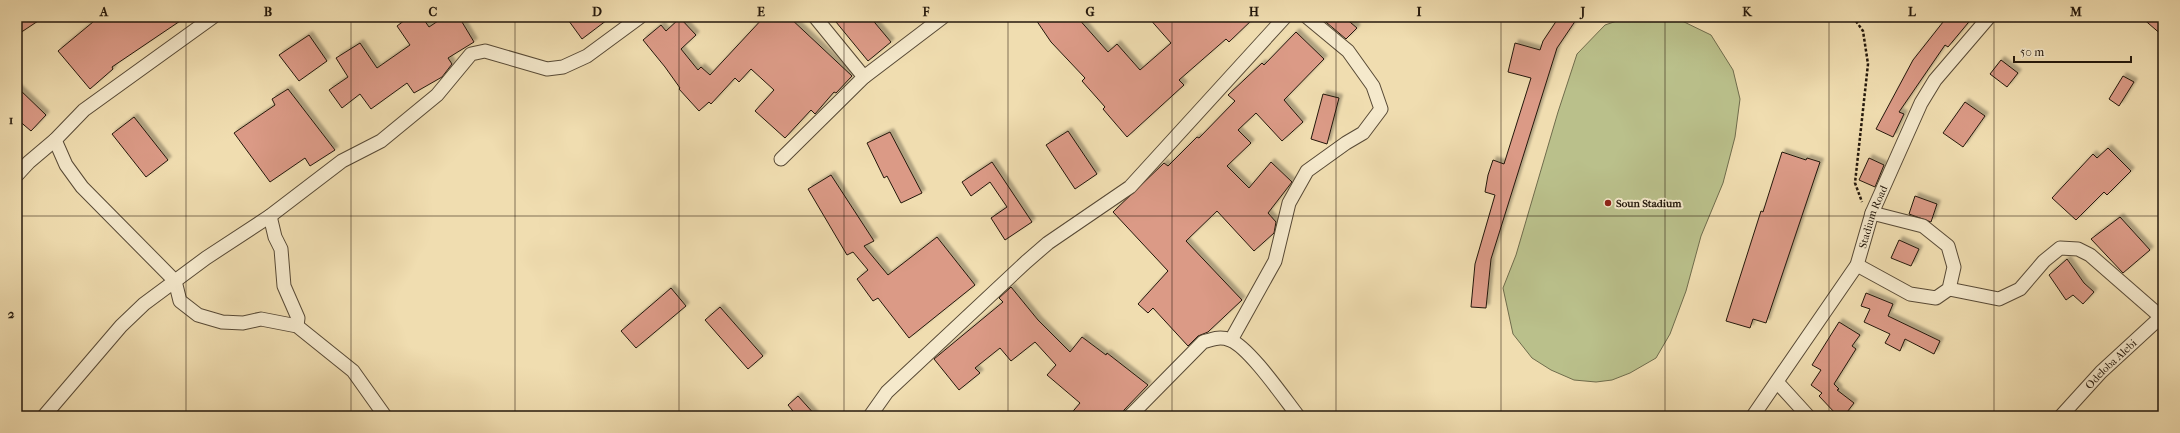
<svg xmlns="http://www.w3.org/2000/svg" width="2180" height="433" font-family="'IM FELL French Canon',serif">
<defs>
<filter id="shadow"><feDropShadow dx="3.5" dy="-3.5" stdDeviation="1" flood-color="#0004"/></filter>
</defs>
<rect width="100%" height="100%" fill="#f0ddb0"/>
<filter id="stains"><feTurbulence type="fractalNoise" baseFrequency=".005" numOctaves="4"/><feColorMatrix values="0 0 0 0 .2 0 0 0 0 .09 0 0 0 0 .02 0 0 0 .5 -.17"/></filter>
<radialGradient id="worn" r=".72"><stop offset=".6" stop-color="#630" stop-opacity="0"/><stop offset="1" stop-color="#630" stop-opacity=".3"/></radialGradient>
<polygon fill="#bac08b" stroke="#6f6c4c" points="1628,17 1678,19 1711,35 1733,70 1740,99 1735,137 1723,183 1701,236 1686,291 1670,334 1656,358 1630,373 1612,380 1596,382 1574,380 1551,370 1532,358 1513,334 1503,288 1516,255 1558,112 1577,54 1605,25"/>
<g fill="#db9a86" stroke="#24180c" filter="url(#shadow)">
<polygon points="17,17 44,17 17,35"/>
<polygon points="99,17 186,17 112,67 113,69 90,89 58,51"/>
<polygon points="409,17 422,17 429,27 444,17 459,17 474,42 448,58 452,64 442,77 414,93 407,83 371,109 360,94 342,108 329,90 348,77 336,58 360,43 377,68 410,45 397,26"/>
<polygon points="566,17 611,17 582,39"/>
<polygon points="764,17 789,17 852,76 836,93 834,92 815,114 811,110 785,138 755,111 774,90 751,69 739,82 735,78 711,104 709,102 699,111 679,89 680,88 665,67 643,40 661,25 666,31 680,18 696,35 681,49 698,70 701,67 710,75"/>
<polygon points="843,17 870,17 891,42 868,61 836,22"/>
<polygon points="1034,17 1077,17 1108,52 1117,44 1140,70 1171,43 1148,17 1255,17 1229,42 1226,39 1179,80 1184,85 1127,137 1103,109 1105,107 1082,81 1085,78 1051,42"/>
<polygon points="1320,17 1344,17 1357,28 1346,39"/>
<polygon points="1559,17 1578,17 1557,48 1491,259 1486,308 1471,307 1475,264 1495,195 1485,192 1488,175 1493,160 1504,164 1531,78 1508,72 1515,43 1540,50 1543,41"/>
<polygon points="1947,17 1973,17 1948,47 1945,45 1899,112 1904,114 1893,137 1876,129 1913,60"/>
<polygon points="2141,17 2163,17 2163,36"/>
<polygon points="1296,32 1324,59 1284,100 1303,122 1282,141 1256,113 1238,130 1251,143 1227,166 1249,188 1271,162 1292,182 1268,213 1276,222 1274,233 1254,251 1217,211 1186,241 1242,300 1208,332 1198,336 1188,346 1153,308 1148,313 1138,304 1168,271 1113,212 1164,163 1168,166 1197,137 1199,138 1235,101 1228,95 1262,63 1264,65"/>
<polygon points="309,35 327,61 299,81 279,55"/>
<polygon points="2001,60 2018,73 2007,87 1990,74"/>
<polygon points="2123,76 2134,82 2119,106 2109,99"/>
<polygon points="17,87 46,115 31,131 17,119"/>
<polygon points="288,89 335,150 310,166 305,158 270,182 234,133 275,105 272,99"/>
<polygon points="1323,94 1339,98 1327,144 1311,139"/>
<polygon points="1965,102 1985,116 1963,147 1943,133"/>
<polygon points="134,117 168,160 146,177 112,134"/>
<polygon points="1068,131 1097,174 1075,189 1046,145"/>
<polygon points="890,132 922,193 901,203 887,176 884,178 867,143"/>
<polygon points="2108,148 2131,171 2107,195 2104,192 2076,220 2052,198 2093,154 2097,158"/>
<polygon points="1782,152 1806,160 1807,158 1820,162 1766,323 1753,319 1750,328 1726,321 1761,211 1763,212"/>
<polygon points="1869,158 1884,165 1875,187 1859,180"/>
<polygon points="992,162 1032,222 1005,240 991,218 1007,207 990,182 971,196 962,182"/>
<polygon points="831,175 874,241 864,246 888,275 937,237 975,285 909,338 878,298 873,301 857,279 868,270 853,252 847,255 808,189"/>
<polygon points="1915,196 1937,204 1931,222 1909,214"/>
<polygon points="2120,217 2150,250 2123,273 2091,239"/>
<polygon points="1899,240 1919,249 1911,266 1891,258"/>
<polygon points="2067,259 2084,283 2094,292 2083,304 2073,295 2066,300 2049,275"/>
<polygon points="1011,287 1038,320 1070,352 1082,337 1106,355 1107,353 1148,385 1124,410 1122,416 1069,416 1080,403 1047,375 1056,365 1035,342 1011,361 1000,348 975,368 980,373 959,390 934,359 1003,302 999,298"/>
<polygon points="671,288 686,306 636,348 621,331"/>
<polygon points="1866,293 1893,304 1888,316 1940,341 1934,354 1905,339 1900,351 1885,343 1890,334 1864,322 1870,309 1861,306"/>
<polygon points="720,307 763,356 748,369 705,320"/>
<polygon points="1839,322 1860,335 1852,346 1856,349 1834,384 1839,389 1837,390 1854,403 1844,416 1836,414 1819,396 1822,393 1811,385 1821,370 1812,365"/>
<polygon points="798,396 816,416 797,416 788,405"/>
</g>
<g fill="none" stroke-linecap="round" stroke-linejoin="round">
<defs>
<g id="street">
<polyline points="815,17 864,77"/>
<polyline points="55,140 66,165 82,187 175,281 180,301 198,315 222,322 243,323 261,319 297,326 353,371 385,416"/>
<polyline points="781,159 864,77 943,17"/>
<polyline points="17,175 29,162 55,140 84,110 213,17"/>
<polyline points="270,216 275,237 281,249 284,286 298,318 297,326"/>
<polyline points="1857,265 1910,294 1936,298 1949,289 1954,267 1948,246 1923,226 1872,213"/>
<polyline points="1949,289 1999,299 2020,289 2044,261 2060,248 2078,249 2090,255 2161,317"/>
<polyline points="1231,340 1275,261 1289,203 1307,171 1346,143 1363,133 1381,109 1373,86 1348,51 1307,17"/>
<polyline points="1777,382 1808,416"/>
<polyline points="44,416 121,326 144,304 206,258 270,216 342,161 381,141 437,95 471,54 485,51 547,69 563,67 587,56 640,17"/>
<polyline points="870,416 887,392 1026,262 1048,243 1130,187 1285,17"/>
<path d="M1130 416 1203 342C1213 339 1220 336 1230 340 1249 347 1284 398 1298 416"/>
<path id="s1" d="M1753 416 1857 265 1872 213 1921 103 1935 80 1989 17"/>
<path id="s2" d="M2061 416 2101 372 2163 315"/>
</g>
</defs>
<use href="#street" stroke="#574935" stroke-width="15"/>
<polyline stroke="#24180c" stroke-width="2.5" stroke-dasharray="3 2" stroke-linecap="butt" points="1853,17 1863,31 1868,64 1855,183 1862,202"/>
<use href="#street" stroke="#f5e9cc" stroke-width="13"/>
</g>
<path fill="none" stroke="#24180c" stroke-width="1" stroke-opacity="0.55" d="M186 17V416M351 17V416M515 17V416M679 17V416M844 17V416M1008 17V416M1172 17V416M1336 17V416M1501 17V416M1665 17V416M1829 17V416M1994 17V416M17 216H2163"/>
<circle fill="#8f2418" stroke="#f5e9cc" stroke-width="1.5" cx="1608" cy="203" r="4"/>
<g text-anchor="middle" dominant-baseline="central" stroke-width="4" stroke-linejoin="round" paint-order="stroke">
<g font-size="11" font-weight="bold" fill="#24180c" stroke="#f5e9cc" text-anchor="start">
<text x="1616" y="203">Soun Stadium</text>
</g>
<g font-size="11" fill="#24180c" stroke="#f5e9cc">
<text stroke="none"><textPath href="#s1" startOffset="234">Stadium Road</textPath></text>
<text stroke="none"><textPath href="#s2" startOffset="72">Odeloba Alebi</textPath></text>
</g>
</g>
<rect width="2180" height="433" fill="none" stroke="#f0ddb0" stroke-width="44"/>
<path d="M2014 56v6h117v-6" fill="none" stroke="#24180c" stroke-width="2"/>
<text x="2020" y="56" font-size="12" fill="#24180c" stroke="#f5e9cc" stroke-width="3" paint-order="stroke">50 m</text>
<rect x="22" y="22" width="2136" height="389" fill="none" stroke="#24180c" stroke-width="1.5"/>
<g font-size="13" text-anchor="middle" font-weight="bold" fill="#24180c">
<text x="104" y="16">A</text>
<text x="268" y="16">B</text>
<text x="433" y="16">C</text>
<text x="597" y="16">D</text>
<text x="761" y="16">E</text>
<text x="926" y="16">F</text>
<text x="1090" y="16">G</text>
<text x="1254" y="16">H</text>
<text x="1419" y="16">I</text>
<text x="1583" y="16">J</text>
<text x="1747" y="16">K</text>
<text x="1912" y="16">L</text>
<text x="2076" y="16">M</text>
<text x="11" y="124">1</text>
<text x="11" y="318">2</text>
</g>
<rect width="100%" height="100%" filter="url(#stains)"/>
<rect width="100%" height="100%" fill="url(#worn)"/>
</svg>
